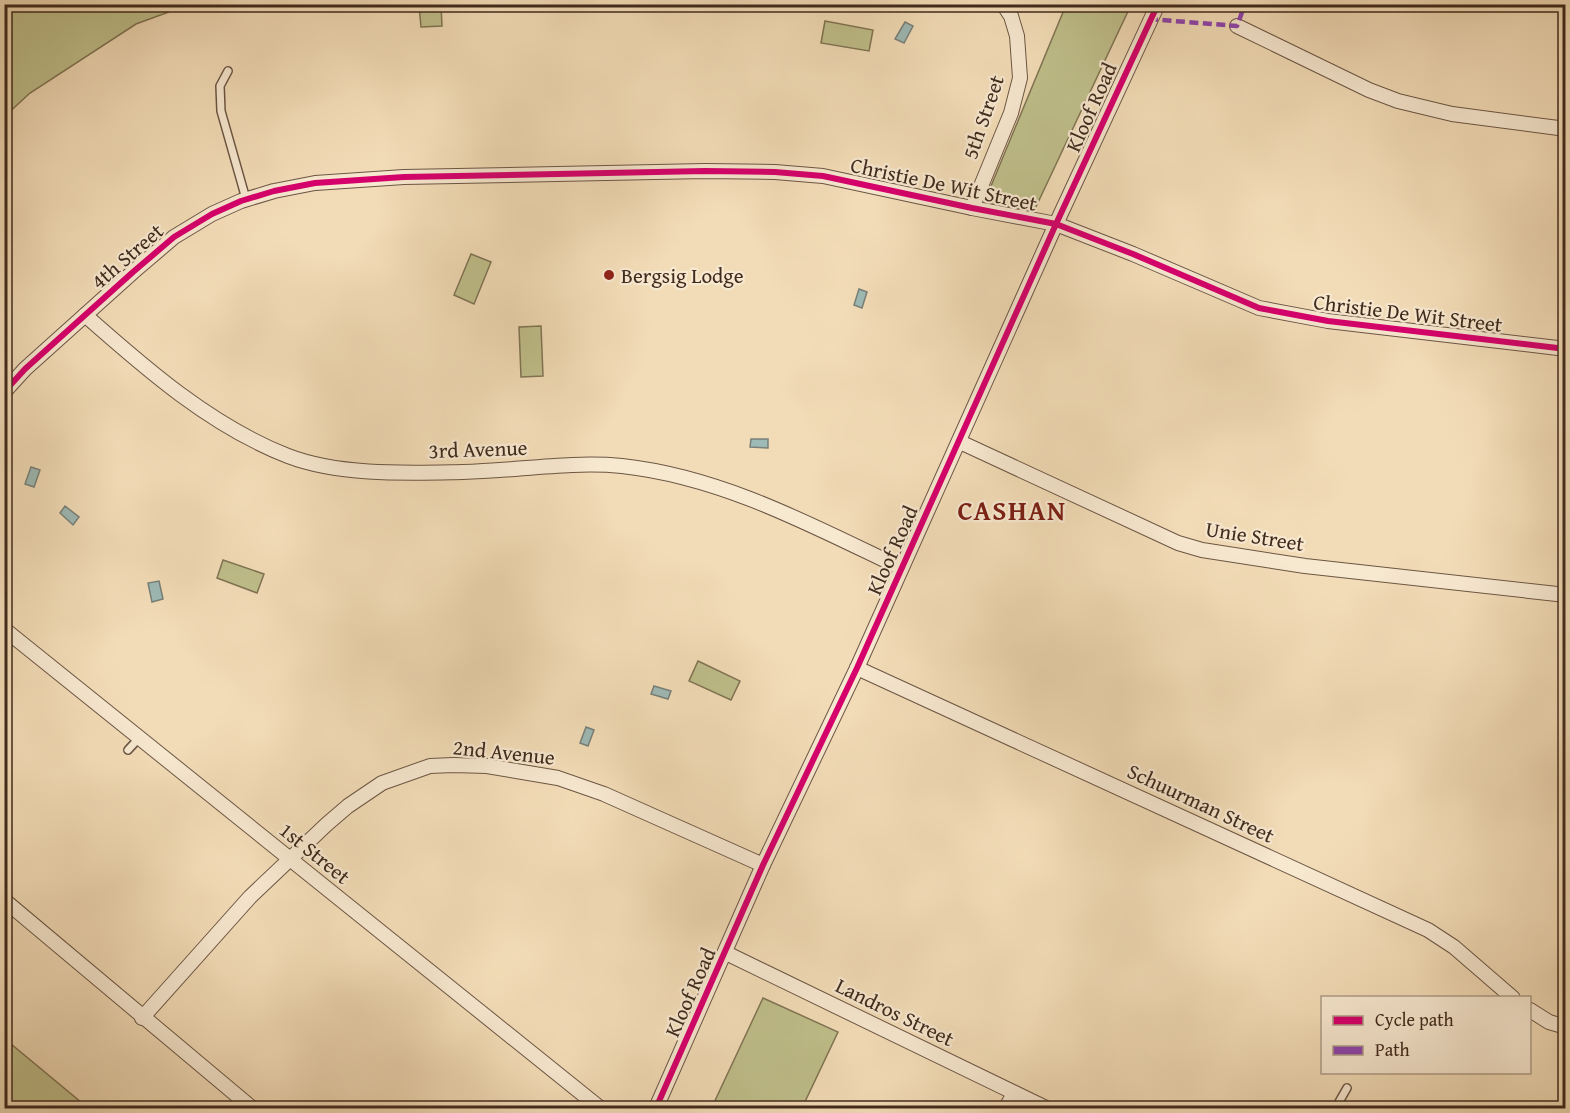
<svg xmlns="http://www.w3.org/2000/svg" width="1570" height="1113" font-family="'Gentium Book Plus',serif">
<rect width="100%" height="100%" fill="#f2dcb7"/>
<filter id="stains"><feTurbulence type="fractalNoise" baseFrequency=".00333" numOctaves="4"/><feColorMatrix values="0 0 0 0 .2 0 0 0 0 .09 0 0 0 0 .02 0 0 0 .5 -.17"/></filter>
<radialGradient id="worn" r=".72"><stop offset=".6" stop-color="#630" stop-opacity="0"/><stop offset="1" stop-color="#630" stop-opacity=".3"/></radialGradient>
<g fill="#bfbf8b" stroke="#807454" stroke-width="1.5">
<polygon points="5,4 188,4 188,5 136,24 30,93 5,116"/>
<polygon points="419,5 441,5 442,26 421,27"/>
<polygon points="1066,5 1131,5 1034,211 984,203"/>
<polygon points="825,21 873,30 869,51 821,43"/>
<polygon points="471,254 491,262 474,304 454,295"/>
<polygon points="541,326 543,376 521,377 519,327"/>
<polygon points="223,560 264,574 257,593 217,578"/>
<polygon points="698,661 740,681 731,700 689,681"/>
<polygon points="763,998 838,1032 802,1108 716,1108 712,1107"/>
<polygon points="4,1039 5,1039 88,1108 5,1108"/>
</g>
<g fill="#9dbab6" stroke="#788079" stroke-width="1.5">
<polygon points="905,22 913,26 904,43 895,39"/>
<polygon points="859,289 867,292 862,308 854,305"/>
<polygon points="751,439 768,439 768,448 750,447"/>
<polygon points="31,467 40,470 34,487 25,484"/>
<polygon points="65,506 79,517 73,525 60,513"/>
<polygon points="159,581 163,599 152,602 148,583"/>
<polygon points="654,686 671,691 668,699 651,694"/>
<polygon points="586,727 594,730 588,746 580,743"/>
</g>
<g fill="none" stroke-linecap="round" stroke-linejoin="round">
<defs>
<g id="lane">
<polyline points="228,71 220,86 221,111 246,199"/>
<polyline points="128,750 140,737"/>
<polyline points="1339,1108 1339,1102 1347,1088"/>
</g>
<g id="street">
<polyline points="1237,26 1369,90 1398,101 1452,114 1566,129"/>
<polyline points="972,208 1011,113 1020,78 1017,36 1011,16 1003,4"/>
<path d="M85 315C146 369 211 426 288 456 340 476 409 473 463 472 516 471 569 461 622 466 722 477 811 525 901 568"/>
<polyline points="4,392 25,369 133,272 174,237 212,214 241,201 274,191 315,183 404,177 705,171 775,172 823,176 972,208 1056,224 1133,254 1259,308 1328,321 1566,349"/>
<polyline points="960,442 1178,543 1202,550 1305,566 1566,595"/>
<polyline points="4,629 600,1108"/>
<polyline points="857,668 1428,930 1454,947 1513,998"/>
<polyline points="4,900 252,1108"/>
<polyline points="726,953 1046,1108"/>
<polyline points="1530,1010 1549,1022 1566,1027"/>
<polyline points="142,1018 250,897 327,824 348,806 382,783 430,766 453,765 487,766 558,778 604,794 763,865"/>
<polyline points="656,1108 763,865 857,668 1056,224 1158,4"/>
<polyline points="1006,1108 1014,1093"/>
</g>
</defs>
<use href="#lane" stroke="#6c5644" stroke-width="10"/>
<use href="#street" stroke="#6c5644" stroke-width="16"/>
<use href="#lane" stroke="#f7e8d0" stroke-width="7"/>
<use href="#street" stroke="#f7e8d0" stroke-width="14"/>
<polyline stroke="#8e44ad" stroke-width="4.5" stroke-dasharray="9 4.5" stroke-linecap="butt" points="1149,19 1237,26 1245,4"/>
<defs>
<g id="cycleway">
<polyline points="4,392 25,369 133,272 174,237 212,214 241,201 274,191 315,183 404,177 705,171 775,172 823,176 972,208 1056,224 1133,254 1259,308 1328,321 1566,349"/>
<polyline points="656,1108 763,865 857,668 1056,224 1158,4"/>
</g>
</defs>
<use href="#cycleway" stroke="#f7e8d0" stroke-width="10"/>
<use href="#cycleway" stroke="#d6006c" stroke-width="6"/>
</g>
<circle fill="#8f2418" stroke="#f7e8d0" stroke-width="2" cx="609" cy="275" r="6"/>
<g text-anchor="middle" dominant-baseline="central" stroke-width="4.5" stroke-linejoin="round" paint-order="stroke">
<g font-size="21" fill="#402a1d" stroke="#f7e8d0">
<text transform="translate(1091 107) rotate(-66)">Kloof Road</text>
<text transform="translate(983 117) rotate(-71)">5th Street</text>
<text transform="translate(944 184) rotate(12)">Christie De Wit Street</text>
<text transform="translate(127 256) rotate(-41)">4th Street</text>
<text transform="translate(1408 313) rotate(7)">Christie De Wit Street</text>
<text transform="translate(478 449) rotate(-2)">3rd Avenue</text>
<text transform="translate(1255 536) rotate(9)">Unie Street</text>
<text transform="translate(892 550) rotate(-66)">Kloof Road</text>
<text transform="translate(504 752) rotate(6)">2nd Avenue</text>
<text transform="translate(1201 803) rotate(25)">Schuurman Street</text>
<text transform="translate(315 853) rotate(39)">1st Street</text>
<text transform="translate(690 992) rotate(-66)">Kloof Road</text>
<text transform="translate(895 1012) rotate(26)">Landros Street</text>
</g>
<g font-size="21" fill="#402a1d" stroke="#f7e8d0" text-anchor="start">
<text x="621" y="275">Bergsig Lodge</text>
</g>
<g font-size="27" font-weight="bold" letter-spacing="1.5" fill="#7a1f14" stroke="#f7e8d0">
<text x="1012" y="510">CASHAN</text>
</g>
</g>
<rect width="1570" height="1113" fill="none" stroke="#f2dcb7" stroke-width="24"/>
<rect x="6" y="6" width="1558" height="1101" fill="none" stroke="#402a1d" stroke-width="3"/>
<rect x="12" y="12" width="1546" height="1089" fill="none" stroke="#402a1d" stroke-width="1.5"/>
<rect x="1321" y="996" width="210" height="78" fill="#f7e8d0" stroke="#ae9c88" stroke-width="1.5"/>
<rect x="1333" y="1016" width="30" height="9" fill="#d6006c" stroke="#ae9c88" stroke-width="1.5"/>
<text x="1375" y="1026" font-size="18" fill="#402a1d">Cycle path</text>
<rect x="1333" y="1046" width="30" height="9" fill="#8e44ad" stroke="#ae9c88" stroke-width="1.5"/>
<text x="1375" y="1056" font-size="18" fill="#402a1d">Path</text>
<rect width="100%" height="100%" filter="url(#stains)"/>
<rect width="100%" height="100%" fill="url(#worn)"/>
</svg>
